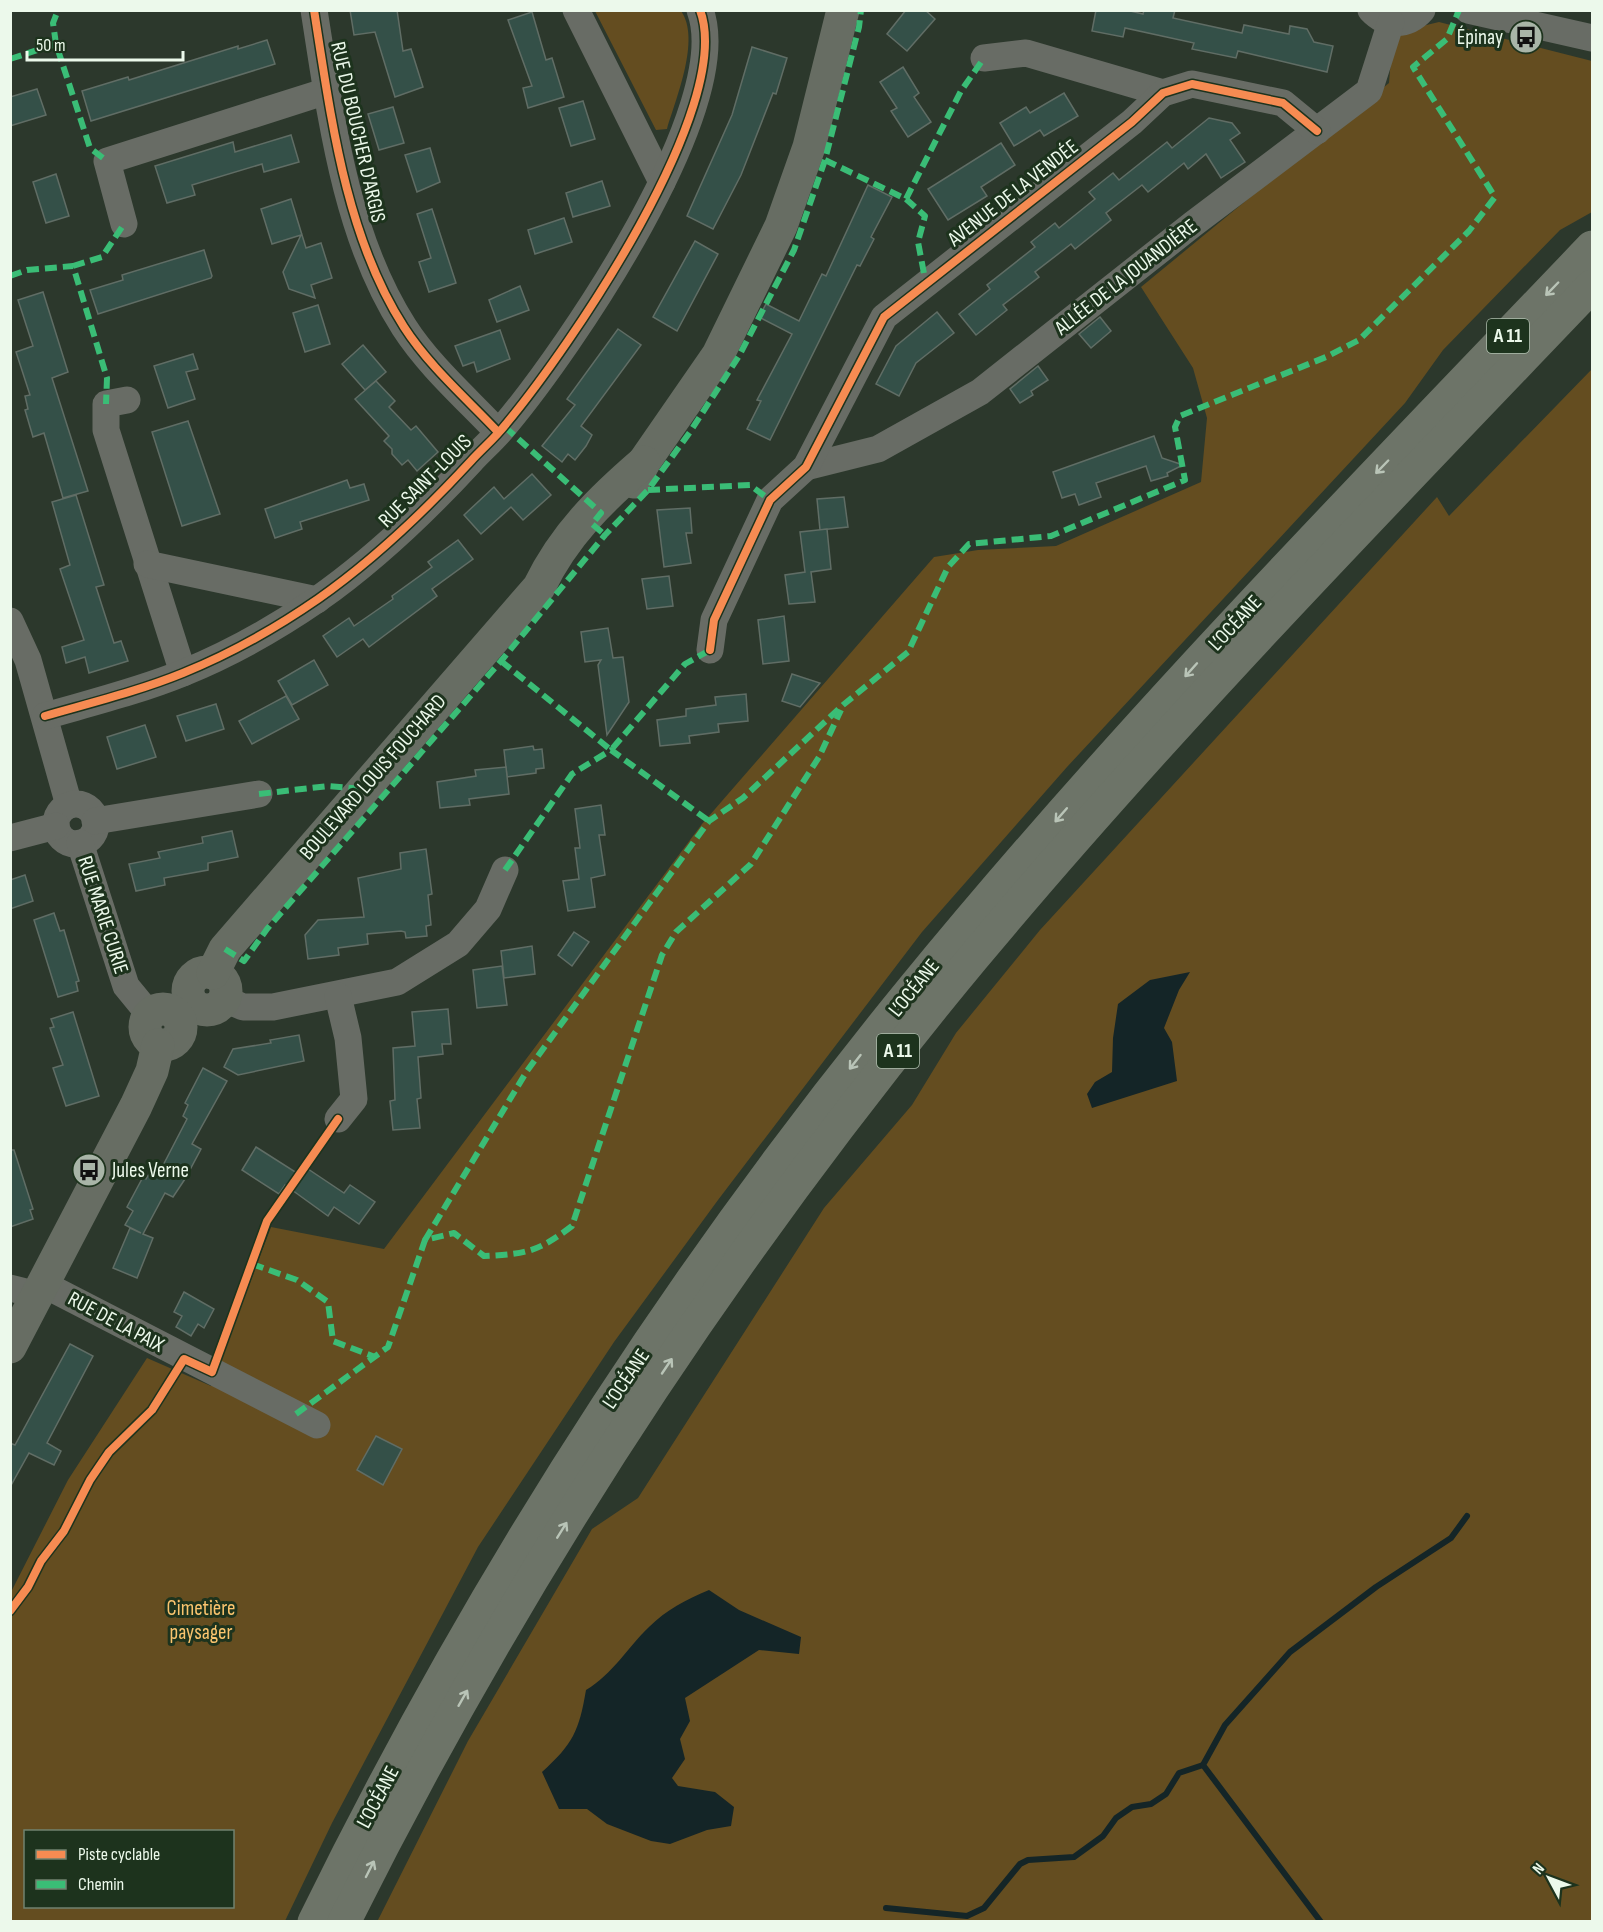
<svg xmlns="http://www.w3.org/2000/svg" width="1603" height="1932" font-family="'Sofia Sans Condensed',sans-serif">
<rect width="100%" height="100%" fill="#2c382c"/>
<g fill="#644d20" fill-rule="evenodd">
<path d="M595 11H681C701 39 676 98 667 129L656 130Z"/>
<path d="M1439 22 1592 61V212L1560 230 1443 350 1405 403 1067 767 922 932 718 1200 614 1342 478 1547 332 1823 285 1921H11L10 1594 68 1480 147 1358 211 1386 271 1227 384 1249 702 824 934 557 978 550 1056 546 1201 482 1207 418 1193 368 1141 287 1389 83 1393 33ZM26 1832H232V1906H26Z"/>
<polygon points="1592,369 1592,1921 377,1922 468,1741 592,1529 638,1498 824,1208 912,1105 956,1033 1040,930 1437,497 1449,516"/>
</g>
<g fill="#142527">
<polygon points="1190,972 1179,990 1164,1028 1172,1042 1177,1081 1092,1108 1087,1094 1095,1082 1112,1072 1113,1038 1118,1004 1150,980"/>
<path d="M709 1590 739 1610 801 1637 799 1654 759 1650 685 1698 690 1721 680 1739 685 1759 672 1778 678 1786 715 1792 734 1807 731 1826 707 1830 670 1844 651 1841 607 1824 587 1809H559L542 1772C573 1744 579 1731 586 1690 613 1674 627 1648 649 1627 666 1610 687 1599 709 1590Z"/>
</g>
<g fill="none" stroke-linecap="round" stroke-linejoin="round">
<g stroke="#142527" stroke-width="6">
<polyline points="886,1908 967,1916 984,1908 1020,1864 1028,1860 1074,1857 1103,1836 1116,1818 1132,1807 1151,1804 1166,1794 1179,1773 1203,1765"/>
<polyline points="1321,1922 1203,1765 1225,1725 1290,1652 1376,1587 1451,1538 1467,1516"/>
</g>
</g>
<g fill="#345048" stroke="#606d65" stroke-width="1.5">
<polygon points="350,10 397,10 403,51 411,49 423,87 395,97 375,32 354,35"/>
<polygon points="906,10 925,10 935,19 907,51 887,34"/>
<polygon points="1096,10 1126,10 1143,14 1144,10 1175,10 1173,18 1242,33 1244,25 1289,34 1290,26 1307,29 1314,42 1333,46 1327,72 1238,51 1236,58 1192,49 1194,43 1125,28 1123,37 1092,31"/>
<polygon points="532,12 546,60 552,58 564,97 528,108 523,88 532,86 508,20"/>
<polygon points="267,40 275,64 91,121 82,91 128,77 129,80 238,46 238,49"/>
<polygon points="752,47 787,58 776,94 773,93 741,175 713,229 687,216 732,115"/>
<polygon points="903,67 919,93 914,97 931,122 908,137 891,111 897,108 880,82"/>
<polygon points="37,89 46,115 10,126 10,97"/>
<polygon points="1064,93 1078,116 1044,136 1040,130 1014,146 1000,123 1026,107 1030,113"/>
<polygon points="583,101 595,139 571,146 559,108"/>
<polygon points="393,107 404,143 379,150 368,114"/>
<polygon points="1209,118 1232,123 1240,133 1230,140 1245,162 1221,178 1206,154 1188,169 1184,163 1148,192 1142,185 1106,213 1111,220 1075,249 1071,244 1035,272 1039,277 1003,305 1007,310 976,335 959,314 990,289 987,285 1035,247 1031,242 1055,223 1059,228 1095,199 1089,192 1113,173 1119,180 1167,142 1172,148"/>
<polygon points="291,135 299,162 264,172 262,164 192,185 195,195 167,203 155,166 233,142 235,152"/>
<polygon points="1001,143 1015,165 981,187 987,196 948,220 928,189"/>
<polygon points="430,148 440,182 417,192 405,155"/>
<polygon points="56,174 69,216 46,223 33,182"/>
<polygon points="602,181 610,206 573,217 566,193"/>
<polygon points="868,185 892,197 871,237 874,239 860,266 857,265 770,440 747,429 761,401 757,400 792,334 759,317 766,304 799,321 822,274 826,276"/>
<polygon points="291,199 306,248 321,243 332,278 311,285 315,298 289,289 283,272 301,235 272,244 261,209"/>
<polygon points="432,209 456,283 429,292 419,262 431,258 417,214"/>
<polygon points="564,218 572,242 535,254 528,230"/>
<polygon points="695,241 718,254 677,331 653,317"/>
<polygon points="204,250 212,276 211,278 98,314 90,290 123,280 122,275"/>
<polygon points="520,286 529,310 497,322 489,300"/>
<polygon points="43,292 68,372 52,378 88,491 63,498 44,433 33,437 25,410 28,409 25,396 30,395 16,352 33,346 18,300"/>
<polygon points="318,305 330,344 305,352 293,313"/>
<polygon points="937,312 954,333 916,363 899,396 876,384 896,346"/>
<polygon points="1100,317 1111,331 1091,348 1079,334"/>
<polygon points="618,329 641,345 581,426 592,435 586,446 575,460 568,454 562,462 542,446 575,405 567,399"/>
<polygon points="500,330 510,359 477,372 474,362 463,366 455,346"/>
<polygon points="363,345 386,372 365,390 342,364"/>
<polygon points="193,354 198,369 186,372 195,399 168,408 154,366"/>
<polygon points="1038,366 1048,380 1031,391 1033,395 1020,403 1010,389"/>
<polygon points="376,381 395,401 389,407 411,430 416,426 438,452 417,471 408,460 402,465 392,454 392,449 384,441 389,436 355,399"/>
<polygon points="188,421 220,514 182,526 152,432"/>
<polygon points="1154,436 1162,458 1183,465 1167,473 1168,476 1151,481 1146,466 1096,483 1101,497 1079,505 1075,494 1062,498 1053,472"/>
<polygon points="532,474 551,495 523,520 511,507 481,534 464,515 494,487 504,499"/>
<polygon points="347,480 350,488 364,484 369,500 300,522 302,529 275,538 265,509"/>
<polygon points="76,495 104,585 96,587 114,643 121,641 128,661 89,673 85,657 66,663 62,647 84,640 60,569 70,565 52,502"/>
<polygon points="844,497 848,527 820,530 817,499"/>
<polygon points="690,508 692,533 686,533 691,563 664,567 657,510"/>
<polygon points="827,529 831,569 811,572 815,602 789,604 785,575 805,572 800,532"/>
<polygon points="458,540 473,559 432,589 437,596 369,647 363,639 337,657 323,636 349,618 354,626 393,599 392,596 432,567 428,562"/>
<polygon points="669,576 673,606 647,609 642,579"/>
<polygon points="784,616 789,661 763,664 758,620"/>
<polygon points="608,628 613,658 623,657 629,702 607,735 598,665 601,660 585,662 581,632"/>
<polygon points="314,660 328,685 292,705 278,681"/>
<polygon points="792,674 820,683 800,707 782,701"/>
<polygon points="746,694 748,721 718,724 719,732 689,736 690,743 660,746 657,720 686,716 686,709 716,705 715,697"/>
<polygon points="286,696 299,719 252,744 239,721"/>
<polygon points="216,704 224,729 186,741 177,716"/>
<polygon points="145,725 156,757 117,769 107,737"/>
<polygon points="533,746 534,750 542,749 544,768 536,769 536,773 507,777 504,750"/>
<polygon points="506,767 509,794 469,799 470,805 440,808 437,782 476,776 475,770"/>
<polygon points="601,805 605,835 599,835 605,875 591,878 595,907 568,911 563,881 579,879 575,848 580,848 575,809"/>
<polygon points="232,831 238,857 208,863 208,870 164,878 165,885 136,891 129,864 160,858 158,852 203,843 202,837"/>
<polygon points="426,849 432,894 428,895 431,925 426,926 427,936 406,938 405,932 401,931 367,934 368,944 338,948 339,955 308,959 305,935 318,920 364,917 358,878 401,869 400,853"/>
<polygon points="25,875 33,901 10,909 10,880"/>
<polygon points="54,913 60,931 64,930 79,981 76,982 78,991 58,997 34,920"/>
<polygon points="574,932 589,942 572,966 558,955"/>
<polygon points="532,946 535,974 504,978 501,951"/>
<polygon points="502,966 507,1005 477,1008 473,970"/>
<polygon points="448,1009 451,1044 442,1044 443,1054 418,1057 421,1098 417,1099 420,1128 393,1130 390,1101 395,1100 393,1048 415,1046 412,1012"/>
<polygon points="73,1012 99,1096 66,1106 53,1068 63,1065 50,1028 54,1027 51,1019"/>
<polygon points="299,1035 304,1061 238,1075 224,1067 233,1049 271,1043 270,1040"/>
<polygon points="203,1068 227,1081 192,1144 201,1149 185,1179 173,1197 165,1193 143,1234 153,1238 137,1278 113,1268 130,1228 141,1233 125,1225 133,1211 127,1207 143,1177 146,1179 151,1171 158,1175 187,1119 183,1116 188,1105 185,1103"/>
<polygon points="256,1147 303,1177 308,1169 344,1193 350,1185 375,1202 359,1224 334,1207 328,1216 285,1185 279,1194 242,1170"/>
<polygon points="10,1150 14,1150 33,1209 30,1210 33,1219 10,1227"/>
<polygon points="184,1292 214,1309 204,1328 198,1324 191,1336 176,1327 182,1316 174,1312"/>
<polygon points="70,1344 93,1356 47,1443 61,1451 54,1465 29,1453 10,1487 10,1443 15,1445"/>
<polygon points="376,1436 402,1449 383,1485 357,1470"/>
</g>
<g fill="none" stroke-linecap="round" stroke-linejoin="round">
<g stroke="#686c65" stroke-width="27">
<path d="M314 10C331 117 345 235 404 327 429 366 467 399 498 432"/>
<polyline points="576,10 662,182"/>
<path d="M1371 10C1386 26 1407 27 1422 10"/>
<polyline points="1468,10 1592,38"/>
<polyline points="984,58 1026,53 1163,93"/>
<polyline points="124,224 107,161 327,91"/>
<polyline points="127,400 106,404 106,430 183,673"/>
<polyline points="806,467 878,449 980,392 1193,224 1369,91 1391,22"/>
<polyline points="147,564 317,600"/>
<polyline points="10,621 28,660 69,805"/>
<polyline points="710,650 714,620 770,500 806,467 884,317 1132,122 1163,93 1192,84 1283,103 1317,131"/>
<path d="M45 716C90 703 139 691 183 673 230 654 276 628 318 599 375 559 424 512 471 461 482 449 496 437 506 424 568 350 736 106 700 10"/>
<circle cx="76" cy="824" r="20"/>
<polyline points="95,821 259,794"/>
<polyline points="10,838 56,826"/>
<polyline points="80,843 126,986 149,1014"/>
<polyline points="225,999 243,1007 273,1007 397,982 458,944 488,909 505,870"/>
<polyline points="338,1119 354,1099 348,1038 338,996"/>
<polyline points="43,1284 317,1425"/>
<polyline points="10,1288 38,1295"/>
</g>
<g stroke="#676d63" stroke-width="33">
<polyline points="634,482 644,462 718,355 781,226 809,147 843,10"/>
<circle cx="207" cy="991" r="19"/>
<path d="M213 973 225 949 539 587C564 535 601 499 644 462"/>
<circle cx="163" cy="1027" r="18"/>
<polyline points="10,1347 136,1106 152,1071 158,1045"/>
</g>
<g stroke="#6d7468" stroke-width="33">
<path d="M314 1922C476 1591 677 1277 910 992 1123 731 1360 490 1592 247"/>
<path d="M344 1922C516 1578 727 1254 973 958 1168 724 1382 506 1592 286"/>
</g>
<g stroke="#3abd76" stroke-width="6" stroke-dasharray="12 6" stroke-linecap="butt">
<polyline points="56,44 53,23 58,10"/>
<polyline points="10,59 56,44 90,148 107,161"/>
<polyline points="825,160 906,199 961,91 984,58"/>
<polyline points="906,199 925,216 918,242 926,284"/>
<polyline points="73,266 102,257 124,224"/>
<polyline points="10,276 27,270 73,266 107,378 106,404"/>
<polyline points="505,427 601,513 592,524 605,535"/>
<polyline points="648,490 750,485 770,500"/>
<polyline points="501,661 611,750 685,664 710,650"/>
<polyline points="259,794 328,786 363,789"/>
<polyline points="505,870 572,774 611,750 709,821"/>
<polyline points="225,949 244,961 267,929 501,661 605,535 648,490 690,432 739,356 794,250 825,160 859,27 861,10"/>
<polyline points="425,1240 527,1071 709,821 743,798 843,705 908,652 948,567 969,544 1051,536 1185,480 1175,427 1180,416 1326,357 1359,340 1469,231 1495,197 1413,67 1447,39 1459,10"/>
<polyline points="252,1264 297,1280 328,1302 333,1341 375,1357"/>
<path d="M296 1414 388 1347 425 1240 454 1233 484 1256C526 1254 538 1252 572 1226L662 955 676 932 751 864 819 757 841 710"/>
</g>
<defs>
<g id="cycleway">
<path d="M314 10C331 117 345 235 404 327 429 366 467 399 498 432"/>
<polyline points="710,650 714,620 770,500 806,467 884,317 1132,122 1163,93 1192,84 1283,103 1317,131"/>
<path d="M45 716C90 703 139 691 183 673 230 654 276 628 318 599 375 559 424 512 471 461 482 449 496 437 506 424 568 350 736 106 700 10"/>
<polyline points="10,1611 28,1587 41,1561 64,1531 90,1480 109,1452 152,1410 184,1359 212,1372 267,1221 338,1119"/>
</g>
</defs>
<use href="#cycleway" stroke="#1d331d" stroke-width="11"/>
<use href="#cycleway" stroke="#f68b52" stroke-width="8"/>
</g>
<defs><path id="oneway-shaft" d="M-6 0H5M1.5-3L5.5 0L1.5 3" fill="none" stroke-width="1.6" stroke-linecap="round" stroke-linejoin="round" transform="scale(1.5)"/></defs>
<g stroke="#b9c4b7">
<use href="#oneway-shaft" transform="translate(1552 289) rotate(134)"/>
<use href="#oneway-shaft" transform="translate(1382 467) rotate(134)"/>
<use href="#oneway-shaft" transform="translate(1191 670) rotate(132)"/>
<use href="#oneway-shaft" transform="translate(1061 815) rotate(131)"/>
<use href="#oneway-shaft" transform="translate(855 1062) rotate(128)"/>
<use href="#oneway-shaft" transform="translate(667 1366) rotate(-56)"/>
<use href="#oneway-shaft" transform="translate(562 1530) rotate(-58)"/>
<use href="#oneway-shaft" transform="translate(463 1698) rotate(-60)"/>
<use href="#oneway-shaft" transform="translate(370 1869) rotate(-63)"/>
</g>
<defs>
<symbol id="bus-disc" viewBox="-11 -11 22 22"><circle r="9.5" fill="#a9b5a8" stroke="#1d331d"/><path d="M-5-6H5V4H4V6H2V4H-2V6H-4V4H-5ZM-3.5-4V0h7V-4ZM-3.5 1.2v1.5H-2V1.2ZM2 1.2v1.5H3.5V1.2Z" fill="#111"/></symbol>
</defs>
<g fill-rule="evenodd">
<use href="#bus-disc" x="1507" y="18" width="38" height="38"/>
<use href="#bus-disc" x="70" y="1151" width="38" height="38"/>
</g>
<g text-anchor="middle" dominant-baseline="central" stroke-width="6" stroke-linejoin="round" paint-order="stroke">
<g fill="#1d331d" stroke="#aebead" stroke-width="1.5">
<rect x="1487" y="319" width="42" height="34" rx="4.5"/>
<rect x="877" y="1034" width="42" height="34" rx="4.5"/>
</g>
<g font-size="20" font-weight="bold" fill="#ecf9eb">
<text x="1508" y="336">A 11</text>
<text x="898" y="1051">A 11</text>
</g>
<g font-size="21" fill="#ecf9eb" stroke="#1d331d" text-anchor="end">
<text x="1503" y="37">Épinay</text>
<text x="112" y="1170" text-anchor="start">Jules Verne</text>
</g>
<g font-size="21" fill="#ecf9eb" stroke="#1d331d">
<text transform="translate(358 132) rotate(77)">RUE DU BOUCHER D'ARGIS</text>
<text transform="translate(1013 193) rotate(-38)">AVENUE DE LA VENDÉE</text>
<text transform="translate(1126 277) rotate(-38)">ALLÉE DE LA JOUANDIÈRE</text>
<text transform="translate(425 481) rotate(-45)">RUE SAINT-LOUIS</text>
<text transform="translate(1235 623) rotate(-47)">L’OCÉANE</text>
<text transform="translate(373 777) rotate(-49)">BOULEVARD LOUIS FOUCHARD</text>
<text transform="translate(103 915) rotate(72)">RUE MARIE CURIE</text>
<text transform="translate(914 988) rotate(-51)">L’OCÉANE</text>
<text transform="translate(116 1322) rotate(28)">RUE DE LA PAIX</text>
<text transform="translate(626 1379) rotate(-56)">L’OCÉANE</text>
<text transform="translate(378 1797) rotate(-62)">L’OCÉANE</text>
</g>
<g font-size="21" fill="#fac46e" stroke="#1d331d">
<text x="201" y="1608">Cimetière<tspan x="201" dy="24">paysager</tspan></text>
</g>
</g>
<rect width="1603" height="1932" fill="none" stroke="#ecf9eb" stroke-width="24"/>
<rect x="24" y="1830" width="210" height="78" fill="#1d331d" stroke="#70826f" stroke-width="1.5"/>
<rect x="36" y="1850" width="30" height="9" fill="#f68b52" stroke="#70826f" stroke-width="1.5"/>
<text x="78" y="1860" font-size="18" fill="#ecf9eb">Piste cyclable</text>
<rect x="36" y="1880" width="30" height="9" fill="#3abd76" stroke="#70826f" stroke-width="1.5"/>
<text x="78" y="1890" font-size="18" fill="#ecf9eb">Chemin</text>
<g transform="translate(1549 1878) rotate(311)" stroke="#1d331d" stroke-width="4.5" paint-order="stroke">
<path d="M0-4.5L10 22L0 15L-10 22Z" fill="#ecf9eb"/>
<text y="-9" font-size="16" font-weight="bold" text-anchor="middle" fill="#ecf9eb">N</text>
</g>
<path d="M27 51v9h156v-9" fill="none" stroke="#ecf9eb" stroke-width="3"/>
<text x="36" y="51" font-size="18" fill="#ecf9eb" stroke="#1d331d" stroke-width="4.5" paint-order="stroke">50 m</text>
</svg>
